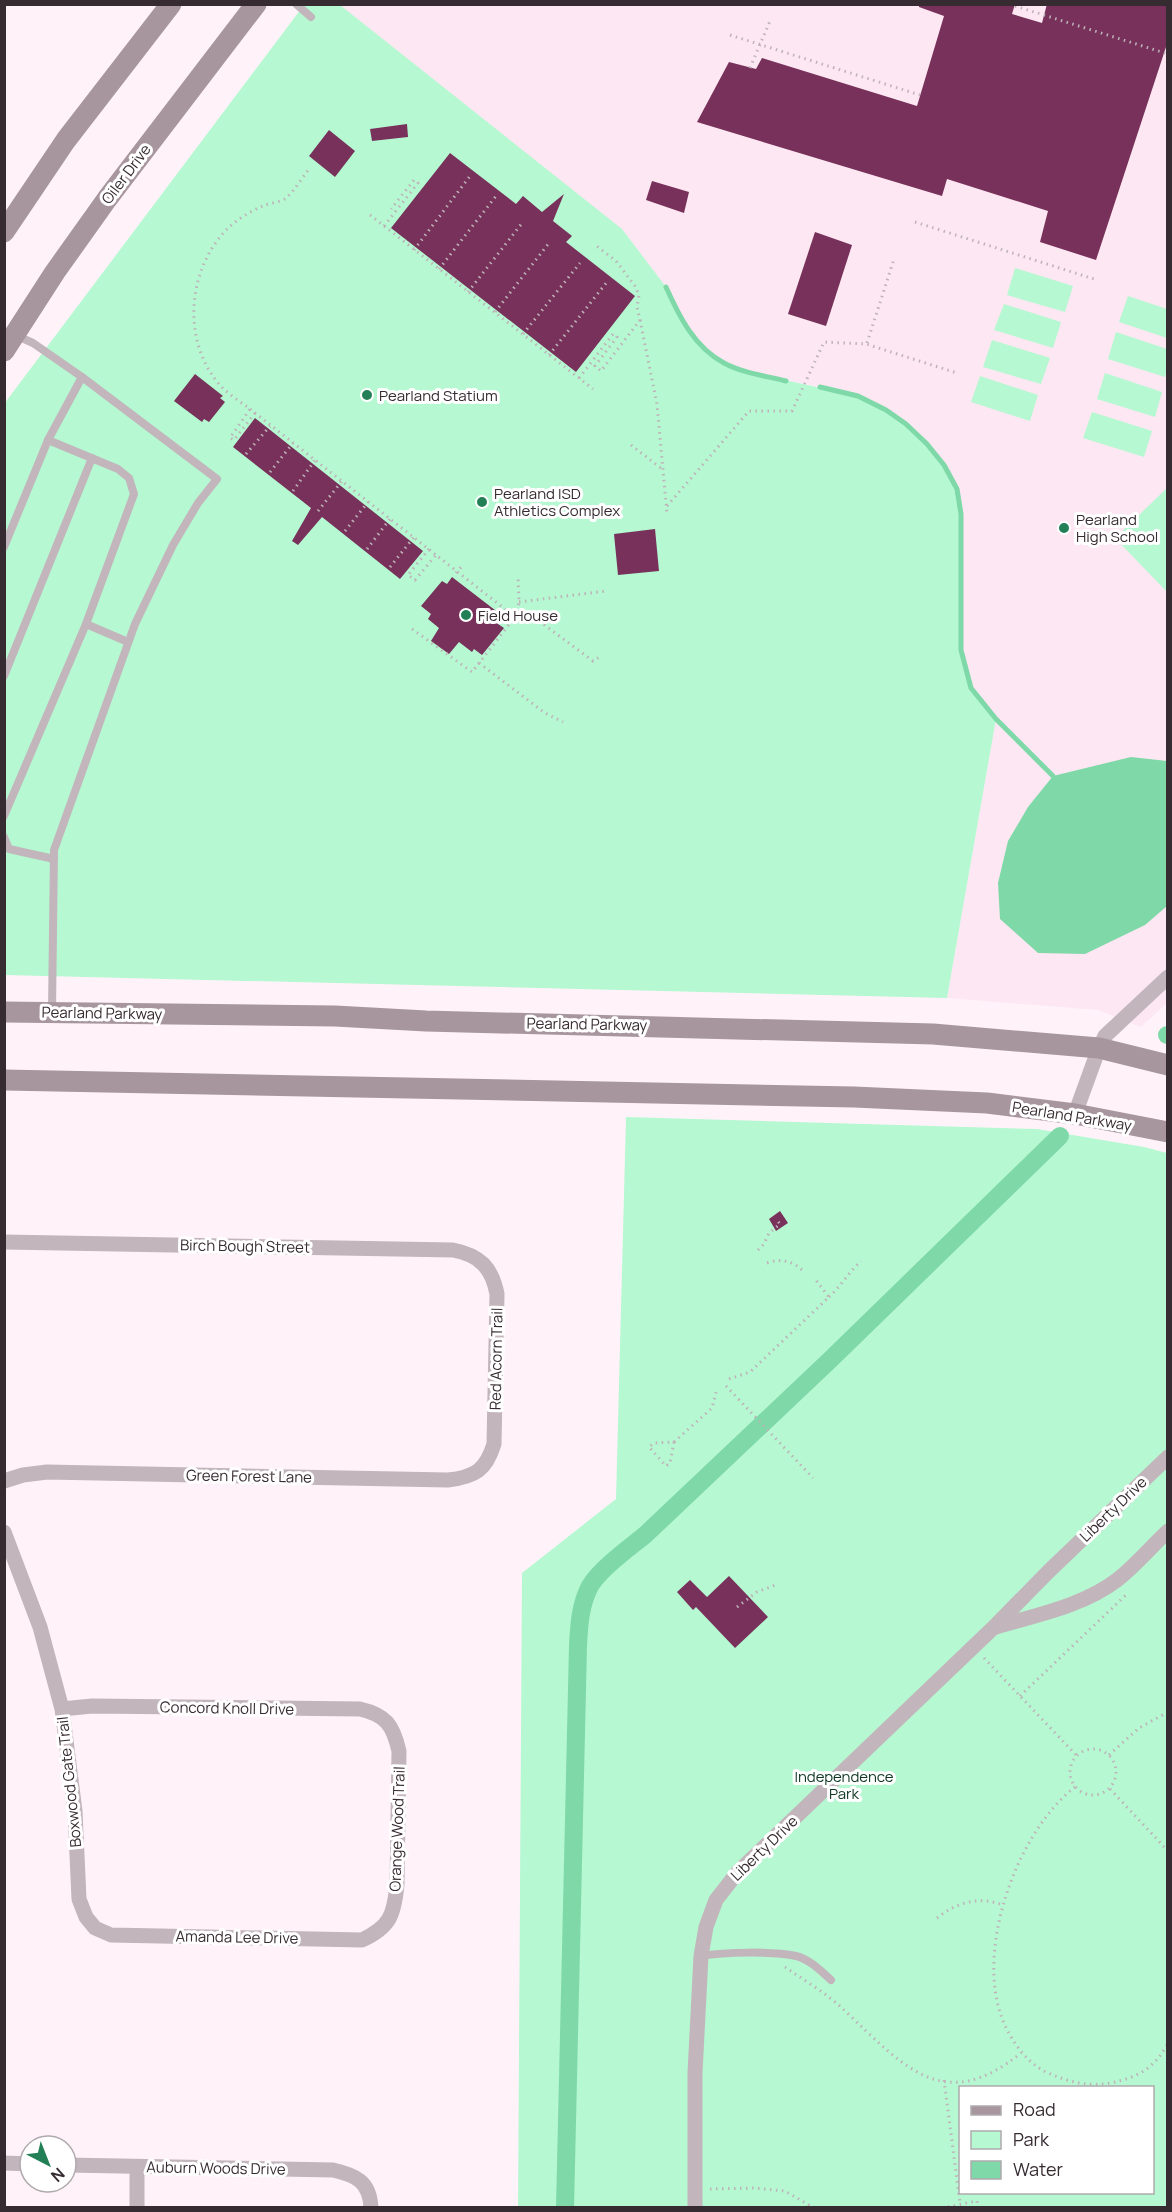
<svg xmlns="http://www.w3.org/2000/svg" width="1172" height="2212" font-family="Manrope,sans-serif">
<rect width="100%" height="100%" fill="#fff3f9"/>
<polygon fill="#fde7f2" points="340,5 1167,5 1168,1002 1141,1027 1098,1010 947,998 996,719 971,688 961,650 961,543 957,489 944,465 927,444 820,387 753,373 722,362 694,338 680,318 666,287"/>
<g fill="#b6f8d2" fill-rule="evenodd">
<polygon points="304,5 340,5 622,229 666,287 680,318 694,338 722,362 753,373 858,396 886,410 906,424 927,444 944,465 957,489 961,514 961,650 971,689 996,719 947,998 5,975 4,404"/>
<polygon points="1015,268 1073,286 1065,312 1007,295"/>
<polygon points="1128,296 1167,309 1167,338 1119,322"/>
<polygon points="1004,304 1061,322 1053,348 994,330"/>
<polygon points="1116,332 1167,349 1167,371 1165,377 1108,359"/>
<polygon points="992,340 1050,358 1041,384 983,367"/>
<polygon points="1105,373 1162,392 1155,417 1097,399"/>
<polygon points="980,376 1038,395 1030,421 971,402"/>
<polygon points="1092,412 1152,431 1144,457 1083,438"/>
<polygon points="1167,488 1167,592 1115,538"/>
<path d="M626 1117 1037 1129 1144 1147 1167 1153V2207L518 2208 522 1573 616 1499ZM960 2088H1152V2192H960Z"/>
</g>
<polygon fill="#7fd8a8" points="1131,757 1167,761 1167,906 1145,925 1085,954 1038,953 1000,919 998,883 1008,841 1028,807 1053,776"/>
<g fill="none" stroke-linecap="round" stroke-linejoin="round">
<g stroke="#7fd8a8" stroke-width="5">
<path d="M666 287C679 316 694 347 724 363 742 373 766 376 786 381"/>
<polyline points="820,387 858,396 886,410 906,424 927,444 944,465 957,489 961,514 961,650 971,688 996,719 1053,776"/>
</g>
<g stroke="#7fd8a8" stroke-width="18">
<polyline points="1167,1035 1168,1035"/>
<path d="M565 2208 578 1646C579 1626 580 1605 590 1586 600 1569 629 1548 645 1535L831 1359 1060 1136"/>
</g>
</g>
<g fill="#77315a">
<polygon points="919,4 1015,4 1012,14 1042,23 1047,4 1167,4 1167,44 1096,260 1040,242 1048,211 947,179 942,196 697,122 729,62 756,69 762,58 917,106 944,16 919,7"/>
<polygon points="407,124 408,137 372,141 370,129"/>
<polygon points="329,130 355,151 335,177 309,156"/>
<polygon points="450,153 516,204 523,196 542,212 564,194 553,221 572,236 566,242 635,296 576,372 391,228"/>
<polygon points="652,181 689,192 684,213 646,200"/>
<polygon points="815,232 852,245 826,326 788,314"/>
<polygon points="195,374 223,396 220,398 225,402 209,422 204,419 202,422 174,401"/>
<polygon points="255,418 423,551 400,579 322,517 298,545 292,541 311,508 233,447"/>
<polygon points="655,529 659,571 618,575 614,534"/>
<polygon points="452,577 504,617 498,624 504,628 482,655 474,649 472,652 459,642 449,654 431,641 439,628 428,619 431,614 421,606 442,581 447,584"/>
<polygon points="780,1211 788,1223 776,1231 769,1219"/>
<polygon points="729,1576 768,1617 735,1648 696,1607 693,1610 677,1592 690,1580 707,1597"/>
</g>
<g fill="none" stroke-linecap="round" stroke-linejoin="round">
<g stroke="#beb3b9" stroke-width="3" stroke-dasharray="1.5 4.5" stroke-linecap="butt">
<polyline points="1015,6 1168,54"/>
<polyline points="730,35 920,95"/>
<polyline points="750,68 770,21"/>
<polyline points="370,215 593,389"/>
<polyline points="915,222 1094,279"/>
<polyline points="384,226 418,183 414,180 391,209"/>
<polyline points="414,250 470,176"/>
<polyline points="439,269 496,196"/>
<polyline points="468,292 523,222"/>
<polyline points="495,312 549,243"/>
<polyline points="640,320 657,404 667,514"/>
<polyline points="523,334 580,263"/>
<polyline points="867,343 894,259"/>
<polyline points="549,355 607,282"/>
<polyline points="579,378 613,334 617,337 595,366 601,371 640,320 637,307 639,295 635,286 616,261 594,244"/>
<polyline points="250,409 436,555"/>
<path d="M255 413 234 440 230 438 250 409C238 400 223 391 215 379 182 335 189 269 226 230 237 219 251 211 265 205 271 203 281 202 286 198 295 190 302 178 309 169"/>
<polyline points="631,445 662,469"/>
<polyline points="246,454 270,426"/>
<polyline points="270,472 293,443"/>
<polyline points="293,491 315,460"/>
<polyline points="667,506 749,411 792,411 824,342 866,344 957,373"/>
<polyline points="318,511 342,481"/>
<polyline points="345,531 368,502"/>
<polyline points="367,549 390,519"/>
<polyline points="429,549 408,575 415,580 436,555 515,617"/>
<polyline points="390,567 414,537"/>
<polyline points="456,573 463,565"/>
<polyline points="519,602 606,591"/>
<polyline points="539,621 593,661 601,656"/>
<polyline points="412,629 472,672 515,617 519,602 518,577"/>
<polyline points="479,663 545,713 563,722"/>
<polyline points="758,1250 764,1244 769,1233 780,1224 777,1220"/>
<path d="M767 1263C781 1258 793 1261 803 1271"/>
<path d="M829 1297C841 1286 849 1272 861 1261"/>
<polyline points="729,1379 750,1372 829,1297 815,1279"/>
<polyline points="726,1386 813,1478"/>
<polygon points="674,1442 670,1463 666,1466 649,1447 654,1443"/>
<polyline points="674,1442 712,1408 717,1389"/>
<polyline points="737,1607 757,1592 778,1584"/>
<polyline points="984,1658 1077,1756"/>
<polyline points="1020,1696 1128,1593"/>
<circle cx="1093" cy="1772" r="23"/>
<polyline points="1109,1755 1139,1728 1168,1712"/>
<path d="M1075 1787C1014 1834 968 1965 1010 2035 1019 2051 1031 2065 1048 2073 1069 2082 1088 2087 1110 2083 1137 2078 1155 2068 1168 2043"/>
<polyline points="1110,1789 1168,1851"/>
<path d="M937 1918C957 1902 979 1896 1003 1905"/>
<path d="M785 1967C805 1981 828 1994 845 2011 904 2066 943 2116 1021 2053"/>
<polyline points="944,2080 960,2203"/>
<polyline points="710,2189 753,2188 785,2191 814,2208"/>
<polyline points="942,2208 977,2201 978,2208"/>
</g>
<g stroke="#c2b6bc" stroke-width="8">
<polyline points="296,4 311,17"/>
<polyline points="15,335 33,343 82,377 217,479 198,503 173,545 135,624 54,850 52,1011"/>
<polyline points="82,377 48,440 118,469 129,478 134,494 86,624 128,642"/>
<polyline points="4,547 48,440"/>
<polyline points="4,676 92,458"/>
<polyline points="4,816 86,624"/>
<polyline points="4,837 9,849 54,859"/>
<path d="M701 1956C724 1952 773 1951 796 1956 809 1959 821 1971 831 1980"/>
</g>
<g stroke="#c2b6bc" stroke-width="15">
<polyline points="1075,1114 1099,1048 1105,1036 1168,977"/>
<path d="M4 1242 453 1250C480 1255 492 1268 497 1294L494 1444C486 1470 475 1477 448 1480L47 1472 23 1475 4 1481"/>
<path d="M4 1532 40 1627 62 1709 75 1811 79 1899 86 1917 95 1928 111 1935 362 1940C390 1927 394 1915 397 1885L399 1751C393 1725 386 1715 360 1709L92 1706 62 1709"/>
<path d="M996 1627C1036 1615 1083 1606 1117 1580 1135 1566 1151 1547 1168 1531"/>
<polyline points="4,2163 30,2164"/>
<path d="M66 2165 333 2170C355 2175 370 2181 371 2208"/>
<polyline points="137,2168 137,2208"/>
<polyline points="695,2208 695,2073 701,1956 706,1927 716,1900 737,1873 993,1628 1049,1571 1168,1457"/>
</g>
<g stroke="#a8969e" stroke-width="21">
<polyline points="4,232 66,140 171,4"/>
<polyline points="4,351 55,272 107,199 256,4"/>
<polyline points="4,1012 335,1016 426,1021 933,1034 1099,1048 1168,1065"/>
<polyline points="4,1080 854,1097 987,1103 1075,1114 1168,1132"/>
</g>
</g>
<g fill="#227f56" stroke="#fff" stroke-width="2">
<circle cx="367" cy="395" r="6"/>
<circle cx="482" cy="502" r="6"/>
<circle cx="1064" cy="528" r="6"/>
<circle cx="466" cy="615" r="6"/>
</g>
<g text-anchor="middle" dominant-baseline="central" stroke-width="6" stroke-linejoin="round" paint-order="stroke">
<g font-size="15" fill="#362b31" stroke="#fff">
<text transform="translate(126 174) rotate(-53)">Oiler Drive</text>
<text transform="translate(102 1013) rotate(1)">Pearland Parkway</text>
<text transform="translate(587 1024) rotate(1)">Pearland Parkway</text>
<text transform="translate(1072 1116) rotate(9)">Pearland Parkway</text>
<text transform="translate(245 1246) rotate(1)">Birch Bough Street</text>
<text transform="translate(496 1359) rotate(-89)">Red Acorn Trail</text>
<text transform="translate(249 1476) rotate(1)">Green Forest Lane</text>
<text transform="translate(1113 1509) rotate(-44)">Liberty Drive</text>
<text transform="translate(227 1708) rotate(1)">Concord Knoll Drive</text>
<text transform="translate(69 1782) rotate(-96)">Boxwood Gate Trail</text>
<text transform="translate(397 1829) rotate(-88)">Orange Wood Trail</text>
<text transform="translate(764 1848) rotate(-44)">Liberty Drive</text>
<text transform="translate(237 1937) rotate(1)">Amanda Lee Drive</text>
<text transform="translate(216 2168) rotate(1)">Auburn Woods Drive</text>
</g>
<g font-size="15" fill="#362b31" stroke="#fff" text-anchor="start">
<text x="379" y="395">Pearland Statium</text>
<text x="494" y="493">Pearland ISD<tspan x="494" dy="17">Athletics Complex</tspan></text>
<text x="1076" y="519">Pearland<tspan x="1076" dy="17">High School</tspan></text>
<text x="478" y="615">Field House</text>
</g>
<g font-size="15" fill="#0f3623" stroke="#fff">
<text x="844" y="1776">Independence<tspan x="844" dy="17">Park</tspan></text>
</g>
</g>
<rect width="1172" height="2212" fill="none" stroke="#362b31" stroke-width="12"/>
<rect x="959" y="2086" width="195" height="108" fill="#ffffff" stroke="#afaaad" stroke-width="1.5"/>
<rect x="971" y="2106" width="30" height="9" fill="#a8969e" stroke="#afaaad" stroke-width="1.5"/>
<text x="1013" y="2116" font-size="18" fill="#362b31">Road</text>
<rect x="971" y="2131" width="30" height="18" fill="#b6f8d2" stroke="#afaaad" stroke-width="1.5"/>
<text x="1013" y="2146" font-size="18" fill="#362b31">Park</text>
<rect x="971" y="2161" width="30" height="18" fill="#7fd8a8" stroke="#afaaad" stroke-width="1.5"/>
<text x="1013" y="2176" font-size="18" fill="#362b31">Water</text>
<g transform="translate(48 2164) rotate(138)"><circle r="28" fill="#ffffff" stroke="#afaaad" stroke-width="1.5"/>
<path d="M0-4.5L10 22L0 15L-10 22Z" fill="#227f56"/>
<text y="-9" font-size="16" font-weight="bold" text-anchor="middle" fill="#362b31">N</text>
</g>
</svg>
